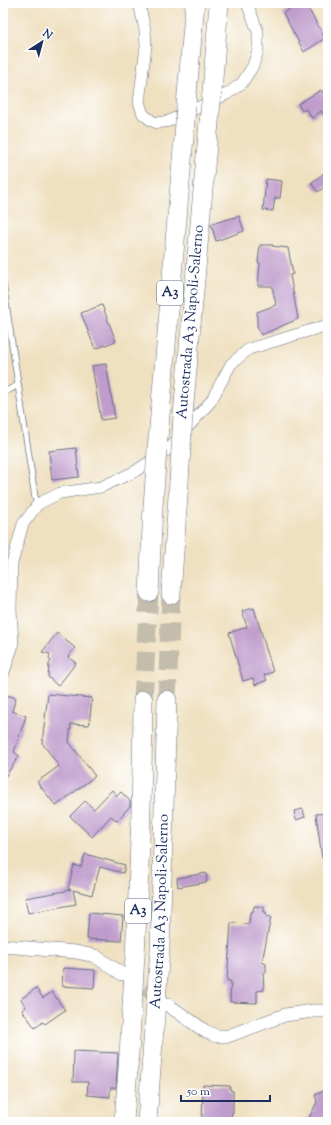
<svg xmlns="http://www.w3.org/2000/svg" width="331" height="1125" font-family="'Sorts Mill Goudy',serif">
<rect width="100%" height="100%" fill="#fff"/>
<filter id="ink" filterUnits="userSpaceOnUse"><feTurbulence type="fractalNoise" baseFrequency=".025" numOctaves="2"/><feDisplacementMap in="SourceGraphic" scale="8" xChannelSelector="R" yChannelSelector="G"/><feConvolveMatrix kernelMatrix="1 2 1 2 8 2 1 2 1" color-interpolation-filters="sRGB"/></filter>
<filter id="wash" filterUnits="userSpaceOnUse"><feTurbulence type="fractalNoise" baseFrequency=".012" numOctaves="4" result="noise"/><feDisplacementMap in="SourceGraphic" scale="16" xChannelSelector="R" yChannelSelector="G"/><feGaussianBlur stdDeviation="0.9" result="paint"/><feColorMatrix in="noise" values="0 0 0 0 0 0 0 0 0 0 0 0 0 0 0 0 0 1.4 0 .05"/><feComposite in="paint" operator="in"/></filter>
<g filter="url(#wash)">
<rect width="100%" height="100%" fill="#efe0c0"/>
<g id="blocks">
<g fill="#c09ccc">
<polygon points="301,3 305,3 325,38 304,52 283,13"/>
<polygon points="321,90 328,99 328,122 321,111 312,118 306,109 302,111 298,104"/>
<polygon points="328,170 328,184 318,192 311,183"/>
<polygon points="266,179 282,181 280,198 275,198 273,211 263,210"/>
<polygon points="239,216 244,231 216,241 211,224"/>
<polygon points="260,245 273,245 272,246 288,248 293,274 290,275 298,319 261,335 257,326 257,312 276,305 272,286 258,286 260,263 258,263"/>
<polygon points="102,305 116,341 95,349 81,313"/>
<polygon points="106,364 115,418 101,420 92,366"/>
<polygon points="76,448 79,477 52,480 49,451"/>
<polygon points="254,608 273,672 264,675 267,680 255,685 253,678 243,681 229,633 247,627 242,611"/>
<polygon points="57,633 75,648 68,657 76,663 58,686 48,677 49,664 51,661 49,659 50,654 42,652"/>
<polygon points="48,694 92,698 89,725 71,724 69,742 95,776 56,806 37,782 59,766 42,743"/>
<polygon points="7,695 16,698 12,711 26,716 14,752 19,756 3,780 3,706"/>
<polygon points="112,790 117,796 121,792 130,801 130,806 117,821 111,816 92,837 70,816 85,801 94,809"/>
<polygon points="303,809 305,817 296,820 294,811"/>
<polygon points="328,813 328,858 322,858 316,814"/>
<polygon points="85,854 125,865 123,873 100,867 92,895 73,890 76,904 28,913 25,898 71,890 68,889 74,865 81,867"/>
<polygon points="206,873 207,882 178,887 177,878"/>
<polygon points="254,906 264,907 264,912 266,912 266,916 271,917 262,962 266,964 266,973 263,973 264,990 257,991 257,1003 230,1002 231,981 227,981 231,923 249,924 250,912 253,912"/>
<polygon points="89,913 123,916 121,941 87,939"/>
<polygon points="63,968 95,970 94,988 62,986"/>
<polygon points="36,988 43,998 52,992 65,1010 45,1024 43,1022 35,1028 22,1010 26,1007 21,999"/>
<polygon points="74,1051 118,1053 116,1088 110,1088 110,1097 87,1095 88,1082 73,1082"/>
<polygon points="203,1085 230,1086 230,1090 233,1091 233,1113 232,1112 231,1122 202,1122"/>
<polygon points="328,1089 328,1122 307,1122 317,1102 315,1095"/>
</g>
</g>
</g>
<g filter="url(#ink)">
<use href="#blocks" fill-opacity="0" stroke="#656d80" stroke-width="1"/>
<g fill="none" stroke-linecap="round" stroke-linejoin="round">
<polyline stroke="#c5bdac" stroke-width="13" stroke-dasharray="13 6" stroke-linecap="butt" points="128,978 161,1000"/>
<g stroke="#c5bdac" stroke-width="19" stroke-dasharray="19 10" stroke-linecap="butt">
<polyline points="143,700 149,592"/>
<polyline points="167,700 171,594"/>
</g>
<defs>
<g id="service">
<polyline points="3,284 35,497 38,504"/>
<polyline points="3,393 18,385"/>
</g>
<g id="minor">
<polyline points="139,3 145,30 146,46 139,102 143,114 152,121 157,123 169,121 227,94 242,83 253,66 258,50 258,32 247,3"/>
<polyline points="3,675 13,645 11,608 12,563 23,524 38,504 60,493 101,487 134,472 169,449 211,401 231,364 249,349 328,325"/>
</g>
<g id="tertiary">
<polyline points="3,946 76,952 95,956 122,974"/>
<polyline points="168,1005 205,1031 216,1036 228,1036 285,1015 313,1011 328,1011"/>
</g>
<g id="motorway">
<polyline points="212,92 219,3"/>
<polyline points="186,105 195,3"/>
<polyline points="183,415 209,122"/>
<polyline points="157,450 184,137"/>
<polyline points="149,592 153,506"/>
<polyline points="171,594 179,482"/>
<path d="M124 1122C135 981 142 841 143 700"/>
<path id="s1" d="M147 1122 160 949 167 700"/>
</g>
</defs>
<use href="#service" stroke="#656d80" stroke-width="7"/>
<use href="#minor" stroke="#656d80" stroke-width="12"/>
<use href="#tertiary" stroke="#656d80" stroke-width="14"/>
<use href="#motorway" stroke="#656d80" stroke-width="20"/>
<use href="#service" stroke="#fff" stroke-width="5.5"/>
<use href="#minor" stroke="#fff" stroke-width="11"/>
<use href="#tertiary" stroke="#fff" stroke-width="13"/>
<use href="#motorway" stroke="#fff" stroke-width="19"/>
<defs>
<g id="motorway-bridge">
<polyline points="209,122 212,92"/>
<polyline points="184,137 186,105"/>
<polyline points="179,482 183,415"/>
<polyline points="153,506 157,450"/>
</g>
</defs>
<use href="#motorway-bridge" stroke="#656d80" stroke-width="20" stroke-linecap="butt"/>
<use href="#motorway-bridge" stroke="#fff" stroke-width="19"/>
</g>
</g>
<g text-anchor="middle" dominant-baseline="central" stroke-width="3" stroke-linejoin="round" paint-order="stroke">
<g fill="#fff" stroke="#5f6d8e" stroke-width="1">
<rect x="157" y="281" width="26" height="24" rx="3"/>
<rect x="125" y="899" width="26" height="24" rx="3"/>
</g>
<g font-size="14" font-weight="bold" fill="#1b2f5e">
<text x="170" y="293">A3</text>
<text x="138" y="911">A3</text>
</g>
<g font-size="15" fill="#1b2f5e" stroke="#fff">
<text transform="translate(191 322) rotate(-85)">Autostrada A3 Napoli-Salerno</text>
<text stroke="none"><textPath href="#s1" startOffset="211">Autostrada A3 Napoli-Salerno</textPath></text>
</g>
</g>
<rect width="331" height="1125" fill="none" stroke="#fff" stroke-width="16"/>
<g transform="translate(42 42) rotate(36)" stroke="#ffffff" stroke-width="3" paint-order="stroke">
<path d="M0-3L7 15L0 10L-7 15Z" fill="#1b2f5e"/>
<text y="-6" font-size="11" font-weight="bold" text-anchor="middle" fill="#1b2f5e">N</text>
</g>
<path d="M181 1095v6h89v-6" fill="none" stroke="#1b2f5e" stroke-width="2"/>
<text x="187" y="1095" font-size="12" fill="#1b2f5e" stroke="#ffffff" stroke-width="3" paint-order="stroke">50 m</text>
</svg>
